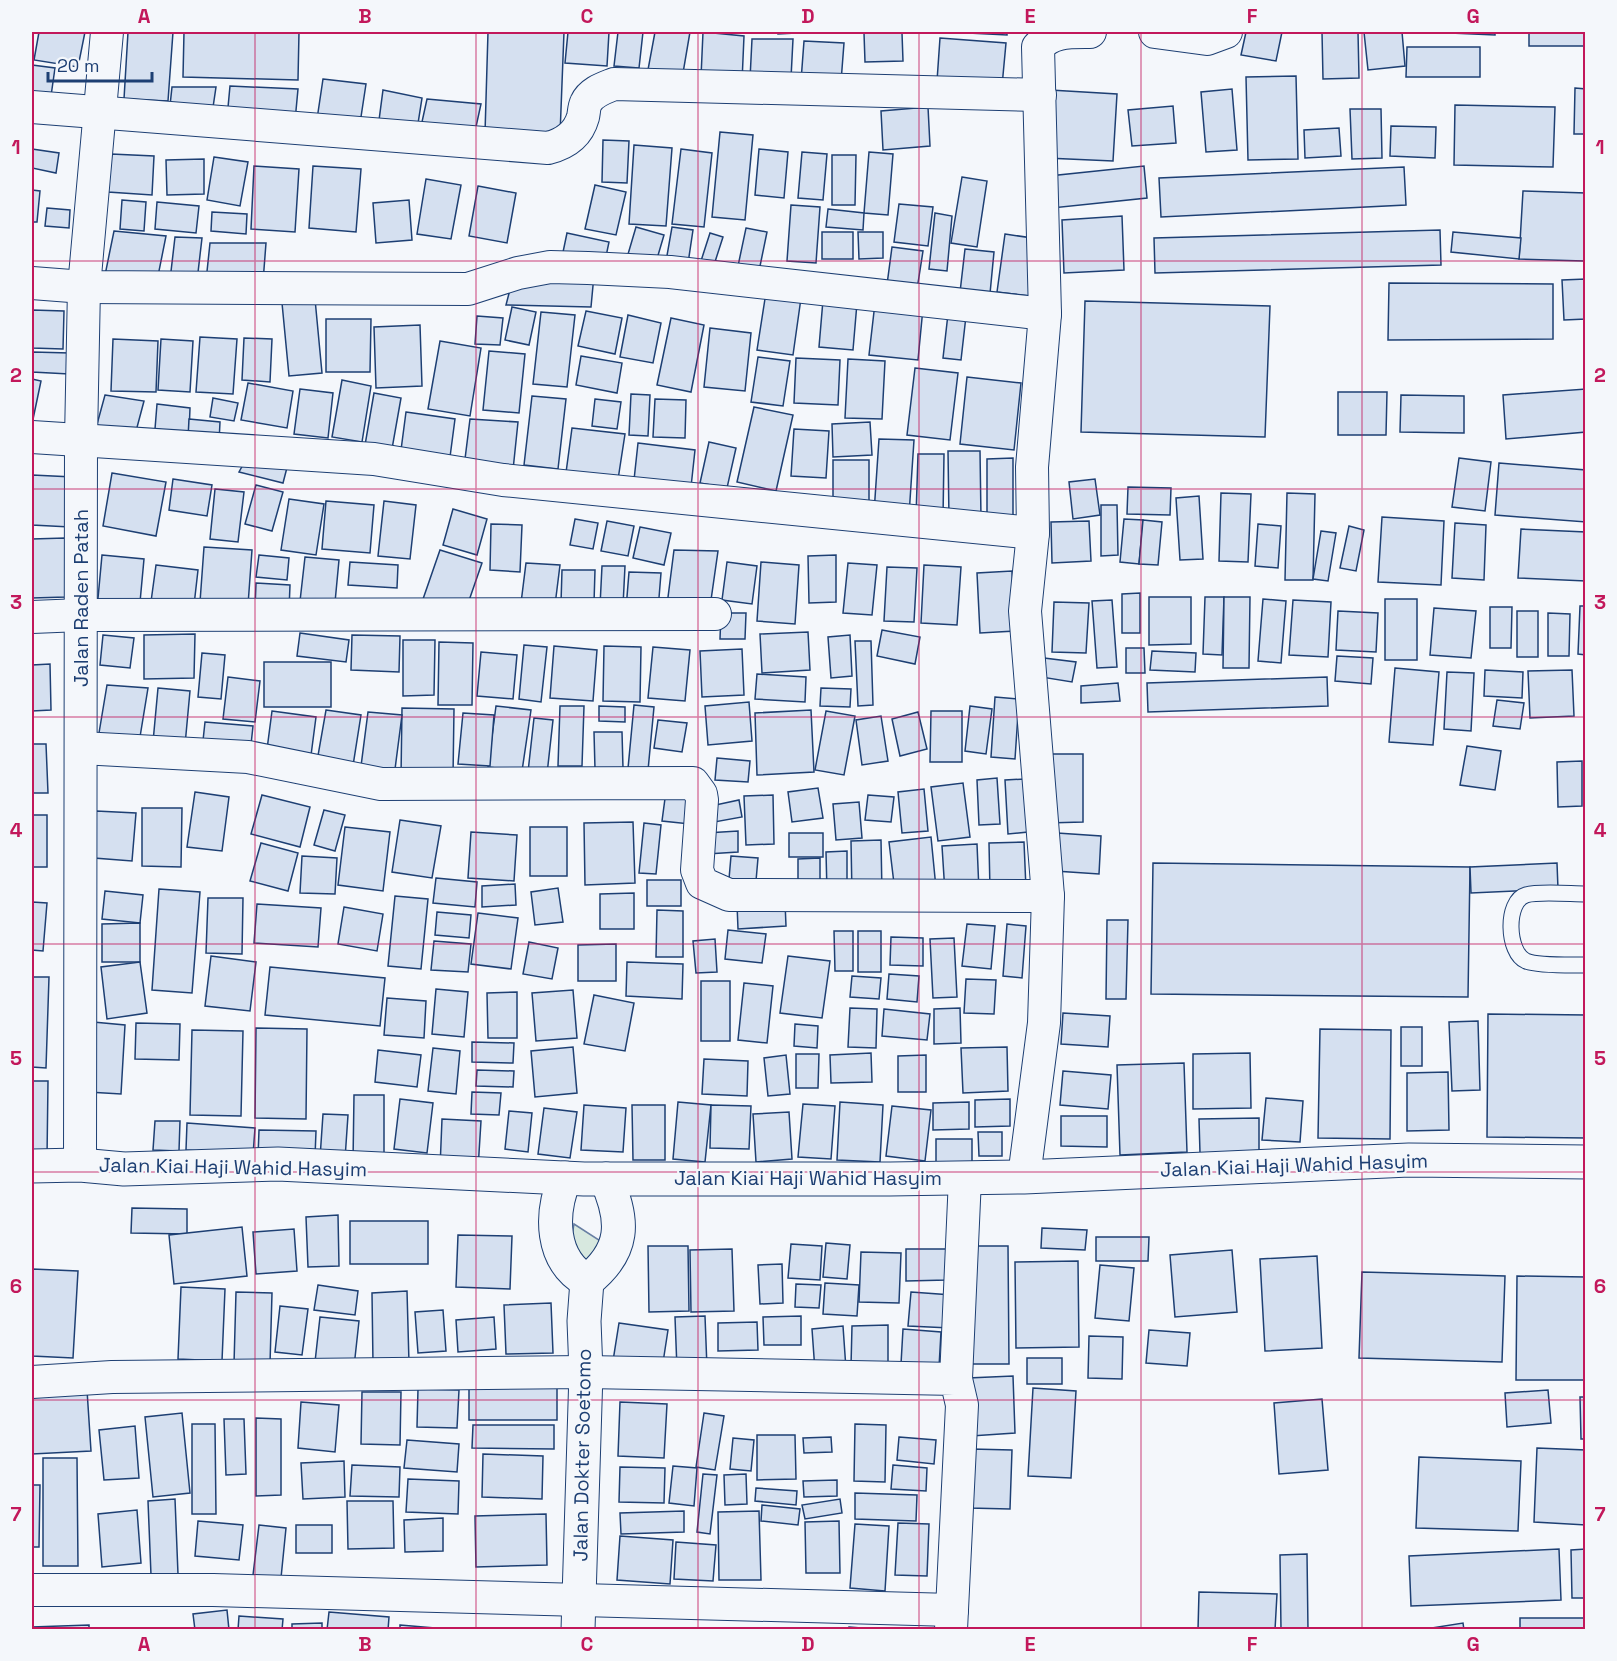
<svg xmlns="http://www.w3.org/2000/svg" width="1617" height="1661" font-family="'Space Grotesk',sans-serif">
<rect width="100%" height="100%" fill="#f4f7fb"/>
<polygon fill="#d7e8df" stroke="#687fa3" stroke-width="1.5" points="574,1224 602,1242 590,1267 570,1248"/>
<g fill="#d5e0f0" stroke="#1d3f73" stroke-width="1.5">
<polygon points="39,32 85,32 78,67 34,60"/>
<polygon points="128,32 173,32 168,101 124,99"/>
<polygon points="184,32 299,32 298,80 183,77"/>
<polygon points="488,32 564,32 560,135 485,133"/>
<polygon points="568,32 609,32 607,66 565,63"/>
<polygon points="618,32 643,32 639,68 614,66"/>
<polygon points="655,32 690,32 682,79 647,75"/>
<polygon points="703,32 744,36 742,82 701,77"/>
<polygon points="778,32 816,32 778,34"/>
<polygon points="948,32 1007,32 1007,35"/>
<polygon points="1246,32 1282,32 1276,61 1241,55"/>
<polygon points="1322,32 1358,32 1359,78 1323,79"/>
<polygon points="1364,32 1402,32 1405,66 1368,70"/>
<polygon points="1427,32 1495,32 1495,35"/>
<rect x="1529" y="32" width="57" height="14"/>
<polygon points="864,33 902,33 903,61 865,62"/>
<polygon points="940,38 1006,43 1002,86 937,81"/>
<polygon points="752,39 793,39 791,78 750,79"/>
<polygon points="804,41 844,43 841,82 801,81"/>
<polygon points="1407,47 1480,47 1480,77 1406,77"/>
<polygon points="32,65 55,68 50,103 32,100"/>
<polygon points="1296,76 1298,159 1248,160 1246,77"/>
<polygon points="323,79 366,84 359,130 316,126"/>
<polygon points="230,86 298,89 295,121 227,118"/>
<polygon points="172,87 216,87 212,114 169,115"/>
<polygon points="1575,88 1586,89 1586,134 1574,134"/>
<polygon points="1232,89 1237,150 1206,152 1201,92"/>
<polygon points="383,90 422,98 416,136 378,128"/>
<polygon points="1050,90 1117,94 1113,161 1046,158"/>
<polygon points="427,99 481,104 474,136 420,131"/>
<polygon points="1455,105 1555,107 1553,167 1454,165"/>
<polygon points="1173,106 1176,143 1132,146 1128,110"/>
<polygon points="928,107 930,146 883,150 881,111"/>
<polygon points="1350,109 1381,109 1382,158 1352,159"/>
<polygon points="1391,126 1436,127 1435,158 1390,156"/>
<polygon points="1339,128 1341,156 1305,158 1304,130"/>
<polygon points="720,132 753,135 745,220 712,217"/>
<polygon points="603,140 629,141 627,183 602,182"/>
<polygon points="634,145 672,148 666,226 629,224"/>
<polygon points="32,149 59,153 56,173 32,168"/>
<polygon points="681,149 712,153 704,227 672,224"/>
<polygon points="759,149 788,152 784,198 755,195"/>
<polygon points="802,152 827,154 823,200 798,198"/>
<polygon points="869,152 893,154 888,215 864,213"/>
<polygon points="111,154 154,156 152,195 108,192"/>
<polygon points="832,155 856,155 855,205 832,205"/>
<polygon points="214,157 248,162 240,206 207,200"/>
<polygon points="204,159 204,194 167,195 166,160"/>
<polygon points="254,166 299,169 295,232 251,229"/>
<polygon points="313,166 361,169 356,232 309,228"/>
<polygon points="1144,166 1147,198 1052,208 1049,176"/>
<polygon points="1404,167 1406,205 1161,217 1159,178"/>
<polygon points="962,177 987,181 977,247 951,243"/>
<polygon points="426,179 461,185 451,239 417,234"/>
<polygon points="595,185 626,192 616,235 585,229"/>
<polygon points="478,186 516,193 507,243 469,236"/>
<polygon points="32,190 40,191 37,222 32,222"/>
<polygon points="1523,191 1586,193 1584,261 1519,259"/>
<polygon points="122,200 146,202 144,231 120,229"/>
<polygon points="409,200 412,240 376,243 373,203"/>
<polygon points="157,202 199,206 196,233 155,229"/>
<polygon points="899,204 933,207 928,246 894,242"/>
<polygon points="791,205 820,207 816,263 787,261"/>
<polygon points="47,208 70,210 69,228 45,226"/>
<polygon points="828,209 864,213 863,230 826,227"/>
<polygon points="212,212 247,214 246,234 211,231"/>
<polygon points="935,213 952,216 947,271 929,269"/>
<polygon points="1122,216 1124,270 1064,273 1062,220"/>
<polygon points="636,227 664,235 654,269 626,261"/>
<polygon points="672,227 693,230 687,270 665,267"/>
<polygon points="746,228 767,232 759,271 738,266"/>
<polygon points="1440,230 1441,265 1155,273 1154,238"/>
<polygon points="114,231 166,236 156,286 104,280"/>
<rect x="822" y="232" width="31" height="27"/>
<polygon points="858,232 883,232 883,258 859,259"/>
<polygon points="1453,232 1521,238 1519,259 1451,252"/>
<polygon points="567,233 609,242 604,266 562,257"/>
<polygon points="710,233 723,237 713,268 700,264"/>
<polygon points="1005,234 1039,239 1031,296 997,292"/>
<polygon points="175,237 202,238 197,281 170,280"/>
<polygon points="210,243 266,243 263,282 206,281"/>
<polygon points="892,247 923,251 916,296 886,292"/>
<polygon points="965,249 994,252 989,304 959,301"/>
<polygon points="594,275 591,307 506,305 513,278"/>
<polygon points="1586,279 1586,319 1564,320 1562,280"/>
<polygon points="1389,283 1553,284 1553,339 1388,340"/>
<polygon points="767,286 802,291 793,355 757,350"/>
<polygon points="315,299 322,373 289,376 282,303"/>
<polygon points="823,300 857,303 853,350 819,347"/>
<polygon points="1085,301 1270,306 1265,437 1081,432"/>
<polygon points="875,303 923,308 918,360 869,355"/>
<polygon points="512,307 536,312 529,345 505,340"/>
<polygon points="32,310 64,311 63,349 32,348"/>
<polygon points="586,311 622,318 615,354 578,346"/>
<polygon points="541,312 575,315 567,387 533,384"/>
<polygon points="948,314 966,316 961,360 943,358"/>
<polygon points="628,315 661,323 653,363 620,357"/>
<polygon points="477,316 503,318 500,345 475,344"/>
<polygon points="671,318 704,325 691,392 657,385"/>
<polygon points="326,319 371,319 370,372 326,372"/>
<polygon points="420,325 422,386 376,388 374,327"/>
<polygon points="710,328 751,333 745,391 704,387"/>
<polygon points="200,337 237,339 233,394 196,392"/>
<polygon points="244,338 272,339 270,382 242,380"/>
<polygon points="113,339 158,341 156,392 111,391"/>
<polygon points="161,339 193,341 190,392 158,390"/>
<polygon points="440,341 481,348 470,416 428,409"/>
<polygon points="489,351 525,354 519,413 483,410"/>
<polygon points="32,352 70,353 69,374 32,372"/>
<polygon points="581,356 622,363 617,393 576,385"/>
<polygon points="758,357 790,361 783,406 751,402"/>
<polygon points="796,358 840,360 838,405 794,403"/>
<polygon points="848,359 885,361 882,419 845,418"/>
<polygon points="915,368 958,373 950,440 907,435"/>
<polygon points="967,377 1021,383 1014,450 960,444"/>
<polygon points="32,379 41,381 32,424"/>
<polygon points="342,380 371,386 362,442 332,437"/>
<polygon points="248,383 293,391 287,428 241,420"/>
<polygon points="300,389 333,393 328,438 294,434"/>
<polygon points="1586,389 1586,432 1506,439 1503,395"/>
<polygon points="1338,392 1387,392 1386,435 1338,435"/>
<polygon points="374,393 401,398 392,449 365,445"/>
<polygon points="631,394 650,395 648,436 629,435"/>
<polygon points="105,395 144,401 135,435 96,428"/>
<polygon points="1401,395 1464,396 1464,433 1400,432"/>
<polygon points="532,396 566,399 558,469 524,465"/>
<polygon points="213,398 238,403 234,421 210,417"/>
<polygon points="595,399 621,402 617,429 592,426"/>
<polygon points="655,399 686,400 685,438 653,437"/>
<polygon points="157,404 190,408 189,433 155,429"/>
<polygon points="754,407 793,415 776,491 737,482"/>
<polygon points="406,412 455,419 450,457 401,450"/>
<polygon points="189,419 220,422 219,442 188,438"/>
<polygon points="470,419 518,422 513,470 464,467"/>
<polygon points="870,422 872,455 833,457 832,424"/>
<polygon points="572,428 625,434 617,486 565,480"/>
<polygon points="794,429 829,431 826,478 791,476"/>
<polygon points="879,439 914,440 909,515 874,513"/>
<polygon points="709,442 736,448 727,488 700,483"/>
<polygon points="638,443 695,450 691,487 634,480"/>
<polygon points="948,451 980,451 981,518 949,519"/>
<polygon points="249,454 290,456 283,483 239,472"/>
<polygon points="918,454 944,454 943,518 916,517"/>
<polygon points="1013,458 1013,521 987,521 987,459"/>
<polygon points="1459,458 1491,462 1485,511 1452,507"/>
<rect x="833" y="460" width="36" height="48"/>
<polygon points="1499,463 1586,470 1586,522 1495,515"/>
<polygon points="112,473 166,482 156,536 103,526"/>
<polygon points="32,475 73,477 70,527 32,525"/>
<polygon points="173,479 212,485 207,516 169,510"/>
<polygon points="1095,479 1100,515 1073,519 1069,482"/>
<polygon points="256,485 283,492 272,531 245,524"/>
<polygon points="1128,487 1171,488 1170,515 1127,514"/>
<polygon points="215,489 244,492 238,542 210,539"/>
<polygon points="1221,493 1251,494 1248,562 1219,561"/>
<polygon points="1287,493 1315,494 1313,580 1285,580"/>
<polygon points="1199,496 1203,559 1180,560 1176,498"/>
<polygon points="289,499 324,504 316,555 281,550"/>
<polygon points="326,501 374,505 370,553 322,549"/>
<polygon points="384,501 416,505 410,559 378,556"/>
<polygon points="1101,505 1117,505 1118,555 1101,556"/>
<polygon points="453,509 487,519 477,555 443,545"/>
<polygon points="1382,517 1444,521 1441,585 1378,582"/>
<polygon points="575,519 598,523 593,549 570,545"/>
<polygon points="1124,519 1143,520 1139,564 1120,562"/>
<polygon points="1143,520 1162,522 1158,565 1139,564"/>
<polygon points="607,521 634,526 628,556 601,551"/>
<polygon points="1089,521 1091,561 1052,563 1051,522"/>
<polygon points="1455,523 1486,525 1484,580 1452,578"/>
<polygon points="491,524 522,525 520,572 490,570"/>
<polygon points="1258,524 1281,526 1278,568 1255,566"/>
<polygon points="1349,526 1364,530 1356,571 1340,568"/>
<polygon points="640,527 671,533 664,565 633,558"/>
<polygon points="1521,529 1586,532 1586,581 1518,578"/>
<polygon points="1321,531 1336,533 1328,581 1313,579"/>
<polygon points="65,538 66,597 32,598 32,539"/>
<polygon points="204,547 252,550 248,605 200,602"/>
<polygon points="440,550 482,563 465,612 422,602"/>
<polygon points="674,550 718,551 710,607 667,605"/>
<polygon points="102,555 144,559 139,613 97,609"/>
<polygon points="259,555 289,558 287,580 256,577"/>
<polygon points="836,555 836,602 809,603 808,556"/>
<polygon points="305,557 339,560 334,613 299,610"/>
<polygon points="350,562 398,565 397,588 348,585"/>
<polygon points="727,562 757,566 752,604 722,600"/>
<polygon points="761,562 799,565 795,624 757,621"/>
<polygon points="526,563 560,565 555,605 521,603"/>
<polygon points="848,563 877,565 872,615 843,613"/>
<polygon points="156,565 198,570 193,614 150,609"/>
<polygon points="924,565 961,567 957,625 921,623"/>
<polygon points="602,566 625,566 623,606 600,606"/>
<polygon points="887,567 917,568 914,622 884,621"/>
<polygon points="562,570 595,570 594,603 561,603"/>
<polygon points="1012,571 1015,631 980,633 977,573"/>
<polygon points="629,572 661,573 658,610 626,609"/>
<polygon points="256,583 290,585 289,610 255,609"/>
<polygon points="1140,593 1140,633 1122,633 1122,594"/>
<polygon points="1149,597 1191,597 1191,644 1149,645"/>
<polygon points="1205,597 1224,597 1222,655 1203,654"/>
<polygon points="1224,597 1250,597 1249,668 1223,668"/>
<polygon points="1263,599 1286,601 1281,663 1258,661"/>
<rect x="1385" y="599" width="32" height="61"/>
<polygon points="1112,600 1117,667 1097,668 1092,601"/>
<polygon points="1293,600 1331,602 1328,657 1289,655"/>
<polygon points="1054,602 1089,603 1086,653 1052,652"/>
<polygon points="1580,606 1586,606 1586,655 1578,654"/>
<polygon points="1490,607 1512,607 1511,648 1490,648"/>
<polygon points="1434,608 1476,611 1471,658 1430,655"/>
<polygon points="1338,611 1378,613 1376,652 1336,650"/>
<rect x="1517" y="611" width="21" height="46"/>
<polygon points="721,613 746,613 745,639 720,639"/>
<polygon points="1548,613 1570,614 1569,656 1548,656"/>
<polygon points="882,630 920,637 915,664 877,656"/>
<polygon points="808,632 810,670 762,673 760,634"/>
<polygon points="300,633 349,640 346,662 297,656"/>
<polygon points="195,634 194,678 144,679 144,635"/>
<polygon points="103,635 134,638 130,668 100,665"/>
<polygon points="352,635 400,636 399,672 351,670"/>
<polygon points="850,635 852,676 831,678 828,637"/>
<polygon points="403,640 435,640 434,695 403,696"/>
<polygon points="855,641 871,641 873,705 858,706"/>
<polygon points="439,642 473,643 472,705 438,705"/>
<polygon points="524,645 547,647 541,702 519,699"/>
<polygon points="554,646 597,650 593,701 550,698"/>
<polygon points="604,646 641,647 640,702 603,701"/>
<polygon points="653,647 690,650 685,701 648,698"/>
<polygon points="1126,648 1144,648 1145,673 1126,673"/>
<polygon points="742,649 744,695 702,697 700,651"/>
<polygon points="1152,651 1196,653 1195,672 1150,670"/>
<polygon points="481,652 517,655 513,699 477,696"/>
<polygon points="202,653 225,655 221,699 198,697"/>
<polygon points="1337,656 1373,658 1371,684 1335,681"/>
<polygon points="1044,658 1076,662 1072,682 1041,677"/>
<rect x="264" y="662" width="67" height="45"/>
<polygon points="50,664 51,710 32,711 32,665"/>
<polygon points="1395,668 1439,672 1433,745 1389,742"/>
<polygon points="1485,670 1523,672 1522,698 1484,696"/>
<polygon points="1572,670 1574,716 1530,718 1528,671"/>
<polygon points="1447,672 1474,673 1471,731 1444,729"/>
<polygon points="757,674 806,677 805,702 755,699"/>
<polygon points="228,677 260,681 255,722 223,719"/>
<polygon points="1327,677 1328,706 1148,712 1147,683"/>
<polygon points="1118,683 1120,701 1081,703 1081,686"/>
<polygon points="107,685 148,688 139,743 98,739"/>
<polygon points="158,688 190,691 185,745 153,742"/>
<polygon points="821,688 851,689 850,707 820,706"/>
<polygon points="995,697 1019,699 1015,759 991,757"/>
<polygon points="1497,700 1524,703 1520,729 1493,726"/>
<polygon points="749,702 752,741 708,745 705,706"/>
<polygon points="634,705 654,707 647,781 627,779"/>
<polygon points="496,706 531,710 522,771 488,767"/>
<polygon points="560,706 584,706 582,766 558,766"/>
<polygon points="599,706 625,707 625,722 599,721"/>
<polygon points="970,706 992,709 986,754 965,751"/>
<polygon points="402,708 454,709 453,777 401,777"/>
<polygon points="326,710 361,715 352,772 316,767"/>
<polygon points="811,710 814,772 757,775 755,713"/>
<polygon points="272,711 316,717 310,763 266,757"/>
<polygon points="826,711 855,716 844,775 815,770"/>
<polygon points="931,711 962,711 962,762 930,762"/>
<polygon points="368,712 402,715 394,777 360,774"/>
<polygon points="918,712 927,749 900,756 892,719"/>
<polygon points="463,713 494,715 490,766 458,764"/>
<polygon points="881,716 888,761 862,765 856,720"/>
<polygon points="534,718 553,720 547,774 528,772"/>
<polygon points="658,720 687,723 682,752 654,748"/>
<polygon points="205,722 253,726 250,754 202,750"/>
<polygon points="594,732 622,732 623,768 595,769"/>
<polygon points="32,744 46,744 48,793 32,793"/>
<polygon points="1467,746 1501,751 1495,790 1460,785"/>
<polygon points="1047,754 1083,754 1083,822 1047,823"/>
<polygon points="717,758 750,761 748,782 715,780"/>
<polygon points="1582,761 1582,806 1558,807 1557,762"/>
<polygon points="997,778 1000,824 979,825 977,780"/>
<polygon points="1025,779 1028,832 1008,834 1005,780"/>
<polygon points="963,783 970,837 938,841 931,787"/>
<polygon points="818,788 823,818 792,822 788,792"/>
<polygon points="924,789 928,831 902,833 898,792"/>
<polygon points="666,791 694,794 690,824 662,821"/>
<polygon points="195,792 229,797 222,851 187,847"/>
<polygon points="262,795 310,807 300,847 251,834"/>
<polygon points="773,795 774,844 746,845 744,796"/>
<polygon points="868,795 894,797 891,822 865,820"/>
<polygon points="739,800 742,817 709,823 706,807"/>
<polygon points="859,802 862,838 836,840 833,804"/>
<polygon points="142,808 182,808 181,867 142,866"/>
<polygon points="324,810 345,815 335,851 314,845"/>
<polygon points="96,811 136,813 132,861 94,858"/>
<rect x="32" y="815" width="15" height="52"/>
<polygon points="400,820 441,826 432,878 392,872"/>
<polygon points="633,822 635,883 585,885 584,823"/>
<polygon points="644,823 661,825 656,874 639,873"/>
<polygon points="345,827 390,832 383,891 338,885"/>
<rect x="530" y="827" width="37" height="49"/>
<polygon points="738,831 738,852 707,854 706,833"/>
<polygon points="471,832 517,835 514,881 468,878"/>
<rect x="789" y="833" width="34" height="24"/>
<polygon points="1057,833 1101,836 1099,874 1055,871"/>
<polygon points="931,837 936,888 895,892 889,842"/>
<polygon points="881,840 882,894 852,895 851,841"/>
<polygon points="1024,842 1026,889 990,890 989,843"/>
<polygon points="261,843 298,853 288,891 250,881"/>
<polygon points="977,844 979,891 945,893 942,846"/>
<polygon points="847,851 847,892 827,892 826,852"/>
<polygon points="302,856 337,858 335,894 300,893"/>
<polygon points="731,856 758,858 756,881 729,879"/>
<polygon points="820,858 820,892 798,893 798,859"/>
<polygon points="1153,863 1470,867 1468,997 1151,994"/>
<polygon points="1557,863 1558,889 1471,893 1470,867"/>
<polygon points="436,878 477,882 475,907 433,903"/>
<rect x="647" y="880" width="34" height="26"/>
<polygon points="515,884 516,905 482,907 482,886"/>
<polygon points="558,888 563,922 535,925 531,892"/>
<polygon points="159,889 200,892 192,993 152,990"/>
<polygon points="105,891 143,895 140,923 102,919"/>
<polygon points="634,893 634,929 600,929 600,894"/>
<polygon points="395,896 428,899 421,969 388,966"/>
<polygon points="208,898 243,898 242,954 206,953"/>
<polygon points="32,902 47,903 43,951 32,950"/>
<polygon points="785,902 786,926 738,929 737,904"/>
<polygon points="257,904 321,908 318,947 254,943"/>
<polygon points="344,907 383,914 377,951 338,944"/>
<polygon points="657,910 683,911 683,957 656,957"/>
<polygon points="437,912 471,915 469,938 435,935"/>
<polygon points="478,913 518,918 511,969 471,964"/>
<polygon points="1107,920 1128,920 1126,999 1106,999"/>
<polygon points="140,923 140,962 102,962 102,924"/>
<polygon points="967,924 995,926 991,969 962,966"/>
<polygon points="1007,924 1026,926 1022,978 1003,976"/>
<polygon points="728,930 766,934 762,963 725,959"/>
<polygon points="834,931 853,931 853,971 835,971"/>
<rect x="858" y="931" width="23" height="41"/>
<polygon points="891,937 923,938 923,966 890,965"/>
<polygon points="954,938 957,997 933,998 930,939"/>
<polygon points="715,939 717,972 696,973 693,941"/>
<polygon points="434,941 471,944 468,972 431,970"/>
<polygon points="529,942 558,948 552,979 523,974"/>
<polygon points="616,944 616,981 578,981 578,945"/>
<polygon points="211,956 256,962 250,1011 205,1006"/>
<polygon points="788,956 830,961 822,1018 780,1013"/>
<polygon points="140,962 147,1013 107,1019 101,967"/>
<polygon points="627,962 683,964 682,999 626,996"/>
<polygon points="270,967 385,978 380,1026 265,1015"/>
<polygon points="889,974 919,976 917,1002 887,999"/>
<polygon points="852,976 881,978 879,999 850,997"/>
<polygon points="32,977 49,977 46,1068 32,1067"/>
<polygon points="966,979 996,980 994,1014 964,1013"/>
<rect x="701" y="981" width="29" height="60"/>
<polygon points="744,983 773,986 767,1043 738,1040"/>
<polygon points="436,989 468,992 464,1037 432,1034"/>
<polygon points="573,990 577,1038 536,1041 532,993"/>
<polygon points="517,992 517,1038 488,1038 487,993"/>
<polygon points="594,995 634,1003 625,1051 584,1044"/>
<polygon points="387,998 426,1001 424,1038 384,1035"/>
<polygon points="850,1008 877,1009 876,1048 848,1047"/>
<polygon points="960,1008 961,1043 934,1044 934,1009"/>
<polygon points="884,1009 930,1014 927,1040 882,1036"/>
<polygon points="1063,1013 1110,1016 1108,1047 1061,1044"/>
<polygon points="1488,1014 1586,1015 1586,1138 1487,1137"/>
<polygon points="1478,1021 1480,1090 1452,1091 1449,1022"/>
<polygon points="93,1022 125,1025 121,1094 88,1092"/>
<polygon points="136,1023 180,1024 179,1060 135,1059"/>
<polygon points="795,1024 818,1026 817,1048 794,1046"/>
<rect x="1401" y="1027" width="21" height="39"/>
<polygon points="256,1028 307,1029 306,1119 255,1118"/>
<polygon points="1320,1029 1391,1030 1390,1139 1318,1138"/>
<polygon points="192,1030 243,1031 241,1116 190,1115"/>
<polygon points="472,1042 514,1043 513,1063 472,1062"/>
<polygon points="573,1047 577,1093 535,1097 531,1051"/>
<polygon points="1007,1047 1008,1091 963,1093 961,1048"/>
<polygon points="433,1048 460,1051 456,1094 428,1091"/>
<polygon points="378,1050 421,1055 417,1087 375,1082"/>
<polygon points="871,1053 872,1082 831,1083 830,1055"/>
<polygon points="1250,1053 1251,1108 1193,1109 1193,1054"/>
<polygon points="796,1054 819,1054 818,1088 796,1088"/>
<polygon points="786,1055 790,1094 768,1096 764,1058"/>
<polygon points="926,1055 926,1092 898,1092 898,1056"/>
<polygon points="704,1059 748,1061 747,1096 702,1094"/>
<polygon points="1184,1063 1187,1152 1120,1155 1117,1065"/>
<polygon points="477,1070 514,1071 513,1087 476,1086"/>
<polygon points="1063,1071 1111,1075 1108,1109 1060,1105"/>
<polygon points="1448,1072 1449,1130 1407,1131 1407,1073"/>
<polygon points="32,1081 48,1081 47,1158 32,1157"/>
<polygon points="472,1092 501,1093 499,1115 471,1114"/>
<polygon points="354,1095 384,1095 384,1162 353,1162"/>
<polygon points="1266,1098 1303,1101 1300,1142 1262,1140"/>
<polygon points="400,1099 433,1103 427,1153 394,1149"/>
<polygon points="1010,1099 1010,1126 975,1127 975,1100"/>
<polygon points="678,1102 711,1105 705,1162 673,1159"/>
<polygon points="840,1102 883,1105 880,1162 837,1160"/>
<polygon points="969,1102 969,1129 933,1130 933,1103"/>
<polygon points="803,1104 835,1106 831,1159 798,1157"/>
<polygon points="584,1105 626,1108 623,1152 581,1150"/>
<polygon points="632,1105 665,1105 665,1160 633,1160"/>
<polygon points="711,1105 751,1106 749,1149 710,1148"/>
<polygon points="892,1106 931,1110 925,1161 886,1156"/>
<polygon points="544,1108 577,1112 570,1158 538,1154"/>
<polygon points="509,1111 532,1113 528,1152 505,1149"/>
<polygon points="789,1112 792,1159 756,1162 753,1114"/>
<polygon points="323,1114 348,1115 345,1159 320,1158"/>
<polygon points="1061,1116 1107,1116 1107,1147 1061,1146"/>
<polygon points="1259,1118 1259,1152 1200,1153 1199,1119"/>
<polygon points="442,1119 481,1121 478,1169 440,1168"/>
<polygon points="155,1121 180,1121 179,1151 153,1150"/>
<polygon points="187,1123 255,1128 253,1155 186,1150"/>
<polygon points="259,1130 316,1131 315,1157 258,1157"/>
<polygon points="978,1132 1002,1132 1002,1156 979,1156"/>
<polygon points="936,1139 972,1139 972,1162 936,1163"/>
<polygon points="132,1208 187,1209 187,1234 131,1233"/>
<polygon points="338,1215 339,1266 308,1267 306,1217"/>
<rect x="350" y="1221" width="78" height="43"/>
<polygon points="242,1227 247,1276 174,1284 169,1235"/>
<polygon points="1042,1228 1087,1230 1085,1250 1041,1248"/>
<polygon points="294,1229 297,1271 256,1274 253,1232"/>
<polygon points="458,1235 512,1236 510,1289 456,1287"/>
<polygon points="1096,1237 1149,1237 1148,1261 1096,1261"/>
<polygon points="826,1243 850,1245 847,1279 823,1277"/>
<polygon points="791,1244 822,1246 820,1280 788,1278"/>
<polygon points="648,1246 688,1246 689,1311 649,1312"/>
<polygon points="971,1246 1008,1246 1009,1364 972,1364"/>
<polygon points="732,1249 734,1311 691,1312 690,1250"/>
<polygon points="906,1249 948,1249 947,1280 906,1281"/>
<polygon points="1232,1250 1237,1312 1175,1317 1170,1255"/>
<polygon points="861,1252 901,1253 899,1303 859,1302"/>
<polygon points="1317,1256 1322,1348 1265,1351 1260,1259"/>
<polygon points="1078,1261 1079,1347 1016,1348 1015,1262"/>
<polygon points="782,1264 783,1303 760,1304 758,1265"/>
<polygon points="1100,1265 1134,1268 1129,1321 1095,1318"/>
<polygon points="32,1269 78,1271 73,1358 32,1356"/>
<polygon points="1362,1272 1505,1276 1502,1362 1359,1358"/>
<polygon points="1517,1276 1586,1277 1586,1380 1516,1380"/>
<polygon points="825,1283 859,1285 857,1316 823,1314"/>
<polygon points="796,1284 821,1285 819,1308 795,1307"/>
<polygon points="318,1285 358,1291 355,1315 314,1310"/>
<polygon points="181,1287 225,1289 222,1361 178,1359"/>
<polygon points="407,1291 409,1363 373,1364 372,1293"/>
<polygon points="236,1292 272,1293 270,1364 234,1364"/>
<polygon points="911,1292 952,1295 950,1328 908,1326"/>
<polygon points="551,1303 553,1353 506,1354 504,1305"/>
<polygon points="280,1306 308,1309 302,1355 275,1352"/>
<polygon points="443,1310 446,1351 418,1353 415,1312"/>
<polygon points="705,1316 707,1368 677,1369 675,1317"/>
<polygon points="801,1316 801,1345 764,1345 763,1317"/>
<polygon points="320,1317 359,1321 354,1367 315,1362"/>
<polygon points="494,1317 496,1349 458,1352 456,1320"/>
<polygon points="757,1322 758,1350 718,1351 718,1323"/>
<polygon points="619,1323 668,1330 662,1369 613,1361"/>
<polygon points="888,1325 888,1365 851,1366 852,1326"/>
<polygon points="843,1326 846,1369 815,1371 812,1329"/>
<polygon points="903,1329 941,1332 939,1367 901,1364"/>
<polygon points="1149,1330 1190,1333 1187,1366 1146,1363"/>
<polygon points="1089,1336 1123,1337 1122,1379 1088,1378"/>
<rect x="1027" y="1358" width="35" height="26"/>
<polygon points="1013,1376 1015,1433 971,1436 968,1378"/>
<rect x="469" y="1386" width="88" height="34"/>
<polygon points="1033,1388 1076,1391 1071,1478 1028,1476"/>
<polygon points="418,1389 459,1390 457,1428 417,1427"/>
<polygon points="87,1390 91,1451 32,1454 32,1393"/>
<polygon points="1548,1390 1551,1423 1507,1427 1505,1393"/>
<polygon points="362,1392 401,1392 400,1445 361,1444"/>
<polygon points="1580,1397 1586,1397 1586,1439 1581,1439"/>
<polygon points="1322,1399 1328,1470 1279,1474 1274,1403"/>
<polygon points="301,1402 339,1405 335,1452 298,1448"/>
<polygon points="620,1402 667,1404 664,1458 618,1456"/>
<polygon points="182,1413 190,1493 153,1497 145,1417"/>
<polygon points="704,1413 724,1416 715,1470 696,1467"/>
<polygon points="256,1418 281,1419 281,1495 256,1496"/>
<polygon points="224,1419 244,1419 246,1474 226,1475"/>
<polygon points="192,1424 215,1424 216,1514 192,1514"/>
<polygon points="855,1424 886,1425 885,1482 854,1481"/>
<polygon points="473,1425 554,1425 554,1449 472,1448"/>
<polygon points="135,1426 139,1478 104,1480 99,1430"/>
<polygon points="757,1435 795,1435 796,1479 757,1480"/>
<polygon points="831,1437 832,1452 804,1453 803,1438"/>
<polygon points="899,1437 936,1440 934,1464 897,1460"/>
<polygon points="733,1438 754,1440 751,1471 730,1469"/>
<polygon points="407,1440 459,1444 457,1472 404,1468"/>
<polygon points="1537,1448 1586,1450 1586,1525 1534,1522"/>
<polygon points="971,1449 1012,1450 1010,1509 969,1508"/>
<polygon points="483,1454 543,1456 542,1499 482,1497"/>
<polygon points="1419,1457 1521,1461 1518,1531 1416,1528"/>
<polygon points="43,1458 77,1458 78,1566 43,1566"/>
<polygon points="344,1461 345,1497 303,1499 301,1463"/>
<polygon points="352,1465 400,1467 399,1497 350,1496"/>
<polygon points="893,1465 927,1468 926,1491 891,1489"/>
<polygon points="673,1466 697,1468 694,1506 669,1503"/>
<polygon points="620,1467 665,1468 664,1503 619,1502"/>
<polygon points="703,1474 717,1475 710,1534 697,1532"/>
<polygon points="746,1474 747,1504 725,1505 724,1475"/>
<polygon points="408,1479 459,1481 458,1514 406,1512"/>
<polygon points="837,1480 837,1496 804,1497 803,1481"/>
<polygon points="32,1485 40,1485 39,1547 32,1547"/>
<polygon points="756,1488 797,1491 796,1505 755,1501"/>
<polygon points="855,1493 917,1495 916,1521 855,1519"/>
<polygon points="175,1499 178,1574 151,1575 148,1501"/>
<polygon points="840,1499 842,1513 805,1519 802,1505"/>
<polygon points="347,1501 393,1501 394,1548 348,1549"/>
<polygon points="762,1505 800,1509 798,1525 761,1521"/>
<polygon points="137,1510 141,1563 102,1567 98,1514"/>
<polygon points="684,1511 684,1532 621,1534 620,1513"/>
<polygon points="759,1511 761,1580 719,1580 718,1512"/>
<polygon points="546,1514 547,1565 476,1567 475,1516"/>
<polygon points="443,1518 443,1551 405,1552 404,1520"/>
<polygon points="198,1521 243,1525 239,1560 195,1556"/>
<polygon points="839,1521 840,1573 806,1573 805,1522"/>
<polygon points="898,1523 929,1524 927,1576 895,1575"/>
<polygon points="855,1524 889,1526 885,1591 850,1588"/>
<polygon points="259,1525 286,1528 281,1578 253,1575"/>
<rect x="296" y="1525" width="36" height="28"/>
<polygon points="620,1536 673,1540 670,1584 617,1580"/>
<polygon points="676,1542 716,1545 713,1581 674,1579"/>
<polygon points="1559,1549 1561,1600 1411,1606 1409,1556"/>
<polygon points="1586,1549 1586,1598 1572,1598 1571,1550"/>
<polygon points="1307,1554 1308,1630 1281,1630 1280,1555"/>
<polygon points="1199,1592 1277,1594 1275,1630 1198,1630"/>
<polygon points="227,1610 229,1630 195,1630 193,1614"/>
<polygon points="329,1612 389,1617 388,1630 327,1630"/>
<polygon points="239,1616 283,1619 282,1630 238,1630"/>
<rect x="1520" y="1618" width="66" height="12"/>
<polygon points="322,1623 322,1630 292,1630 292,1624"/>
<polygon points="1463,1623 1464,1630 1419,1630"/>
<polygon points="89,1625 89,1630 32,1630 32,1627"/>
<polygon points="400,1625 447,1629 400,1630"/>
<polygon points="849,1627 886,1630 849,1630"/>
</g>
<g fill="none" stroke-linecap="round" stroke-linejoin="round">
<defs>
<path id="lane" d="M1586 894C1571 894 1538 891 1526 895 1505 901 1507 953 1526 961 1537 966 1572 965 1586 965"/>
<g id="street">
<polyline points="1155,32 1207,39 1226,32"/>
<path d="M32 107 548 148C564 144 578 135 583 117 584 113 584 107 586 103 591 92 604 88 614 84L1040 95"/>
<polyline points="32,283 84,287 468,289 518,273 550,267 588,268 670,272 1045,314"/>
<polyline points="32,437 374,459 503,480 1033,533"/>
<polyline points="32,617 81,615 715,614"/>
<polyline points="81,748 248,757 381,784 693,783 701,794 702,800 697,870 702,883 729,895 1048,896"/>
<polyline points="80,1165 81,439 84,287 107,32"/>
<path d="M1024 1177 1044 1023 1048 896 1025 611 1033 533 1032 467 1045 314 1038 47C1051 31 1069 32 1090 32"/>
<polyline points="956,1379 965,1178"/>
<polyline points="32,1382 112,1377 586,1372 956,1379 962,1405 951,1630"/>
<polyline points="32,1590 213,1590 952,1610"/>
</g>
<g id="secondary">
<polyline points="32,1166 80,1165 124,1169 278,1164 584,1179 890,1179 1024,1177 1409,1160 1586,1162"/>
<path d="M565 1178C550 1214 550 1260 587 1281"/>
<path d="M587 1281C625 1251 625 1221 606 1179"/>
<polyline points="578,1630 586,1372 584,1321 587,1281"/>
</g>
</defs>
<use href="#lane" stroke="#1d3f73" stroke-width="17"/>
<use href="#street" stroke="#1d3f73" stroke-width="34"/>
<use href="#secondary" stroke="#1d3f73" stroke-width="35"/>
<use href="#lane" stroke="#f4f7fb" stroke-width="15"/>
<use href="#street" stroke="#f4f7fb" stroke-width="32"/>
<use href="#secondary" stroke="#f4f7fb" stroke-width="33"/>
</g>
<path fill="none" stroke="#c2185b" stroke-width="1.5" stroke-opacity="0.55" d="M255 32V1630M476 32V1630M698 32V1630M919 32V1630M1141 32V1630M1362 32V1630M32 261H1586M32 489H1586M32 717H1586M32 944H1586M32 1172H1586M32 1400H1586"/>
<g text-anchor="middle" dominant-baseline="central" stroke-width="4.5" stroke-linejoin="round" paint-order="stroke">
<g font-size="20" fill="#1d3f73" stroke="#f4f7fb">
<text transform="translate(81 598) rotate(-90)">Jalan Raden Patah</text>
<text transform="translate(1294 1165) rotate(-2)">Jalan Kiai Haji Wahid Hasyim</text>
<text transform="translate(233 1167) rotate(1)">Jalan Kiai Haji Wahid Hasyim</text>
<text x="808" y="1178">Jalan Kiai Haji Wahid Hasyim</text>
<text transform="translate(582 1455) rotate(-89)">Jalan Dokter Soetomo</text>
</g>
</g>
<rect width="1617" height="1661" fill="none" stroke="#f4f7fb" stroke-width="66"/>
<path d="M48 72v9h104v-9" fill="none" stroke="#1d3f73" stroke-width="3"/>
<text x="57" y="72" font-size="18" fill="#1d3f73" stroke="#f4f7fb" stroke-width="4.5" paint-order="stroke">20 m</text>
<rect x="33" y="33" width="1551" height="1595" fill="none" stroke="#c2185b" stroke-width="2"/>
<g font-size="20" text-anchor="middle" font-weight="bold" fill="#c2185b">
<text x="144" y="23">A</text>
<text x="365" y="23">B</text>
<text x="587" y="23">C</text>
<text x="808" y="23">D</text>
<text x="1030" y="23">E</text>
<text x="1252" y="23">F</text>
<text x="1473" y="23">G</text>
<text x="16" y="154">1</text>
<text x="1600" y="154">1</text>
<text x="16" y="382">2</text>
<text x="1600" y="382">2</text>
<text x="16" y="609">3</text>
<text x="1600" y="609">3</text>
<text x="16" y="837">4</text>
<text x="1600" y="837">4</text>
<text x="16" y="1065">5</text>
<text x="1600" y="1065">5</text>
<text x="16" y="1293">6</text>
<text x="1600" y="1293">6</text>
<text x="16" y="1521">7</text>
<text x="1600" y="1521">7</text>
<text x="144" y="1651">A</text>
<text x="365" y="1651">B</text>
<text x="587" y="1651">C</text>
<text x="808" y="1651">D</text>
<text x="1030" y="1651">E</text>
<text x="1252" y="1651">F</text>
<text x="1473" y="1651">G</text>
</g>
</svg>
